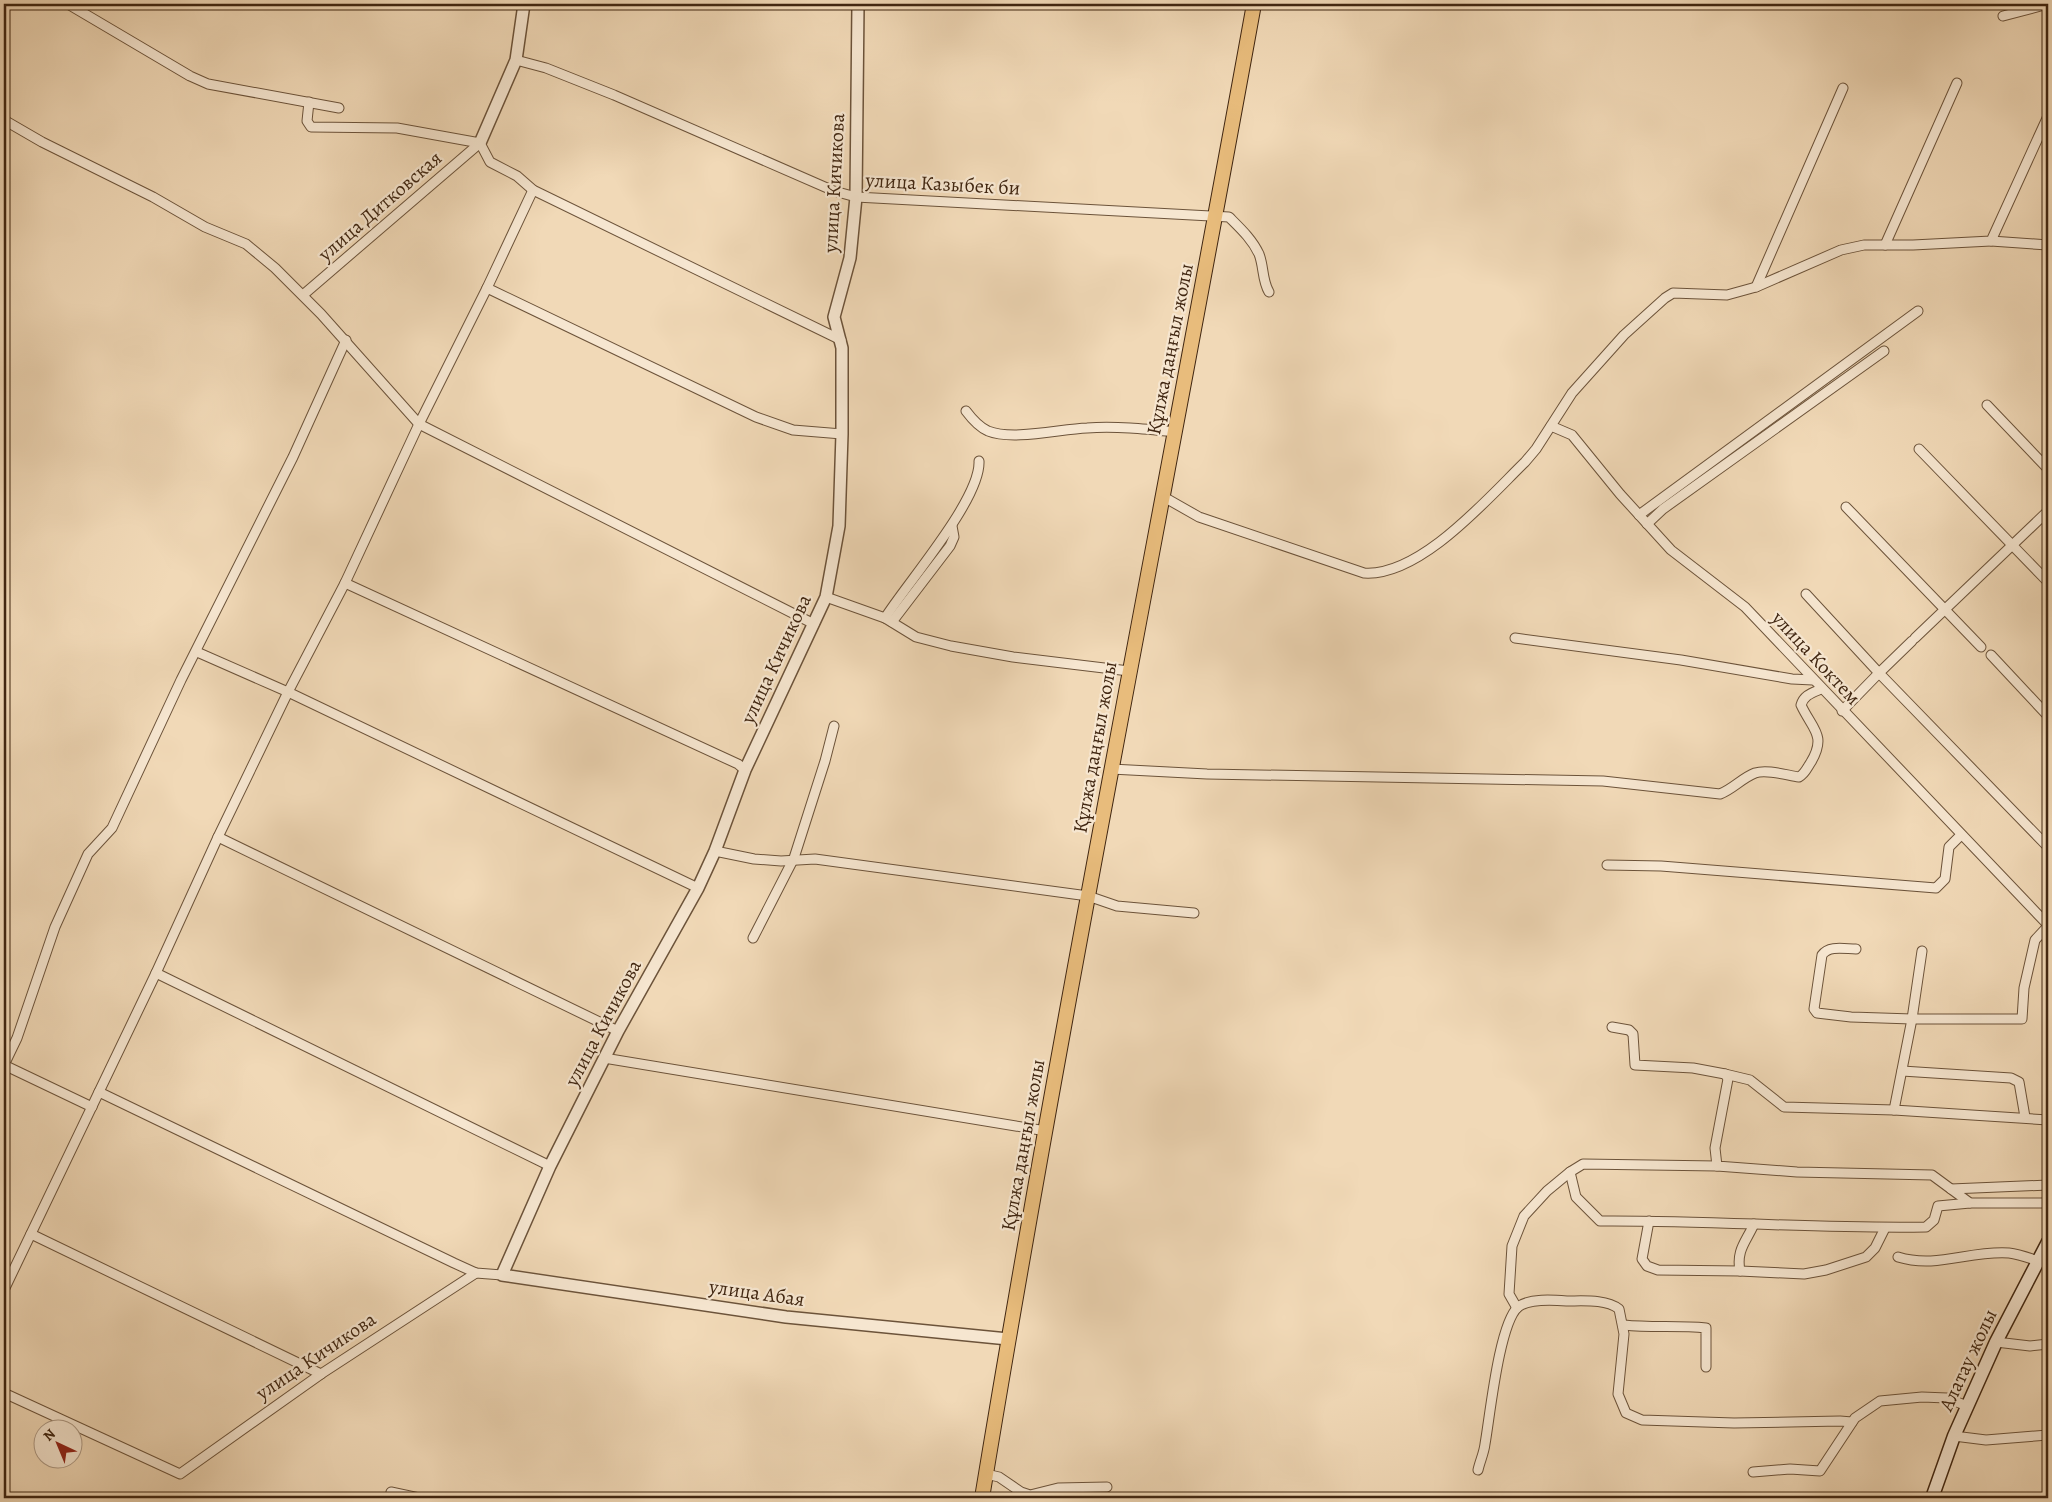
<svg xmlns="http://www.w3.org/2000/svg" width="2052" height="1502" font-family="Alegreya,serif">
<rect width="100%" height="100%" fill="#f1d9b7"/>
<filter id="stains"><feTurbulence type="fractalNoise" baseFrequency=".004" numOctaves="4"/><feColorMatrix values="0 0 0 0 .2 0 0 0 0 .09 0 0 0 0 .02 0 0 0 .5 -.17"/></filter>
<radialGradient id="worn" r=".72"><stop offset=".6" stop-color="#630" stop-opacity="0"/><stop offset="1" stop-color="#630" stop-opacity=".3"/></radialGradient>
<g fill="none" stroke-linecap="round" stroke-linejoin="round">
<defs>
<g id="minor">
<polyline points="68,4 190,76 208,84 339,108"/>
<polyline points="2003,16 2048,4"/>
<path d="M516 60 546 68 614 95 834 191 856 197 1229 217C1240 228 1252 239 1259 254 1264 267 1262 280 1269 292"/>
<polyline points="309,102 307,121 311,127 397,128 480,143"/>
<polyline points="4,120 42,142 153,197 205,227 246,244 275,268 321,314 419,424 814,624"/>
<polyline points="480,143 490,162 517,176 533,190 841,340"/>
<polyline points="1991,241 2048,245"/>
<polyline points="1885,245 1957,83"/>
<polyline points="1756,287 1843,88"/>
<polyline points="487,288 756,417 793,430 842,434"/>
<polyline points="303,295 480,143"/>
<polyline points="1987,405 2048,469"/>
<path d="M966 411C972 419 979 427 988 431 1013 441 1060 429 1087 428 1116 426 1145 429 1175 432"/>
<polyline points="1551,426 1572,435 1620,494 1671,550 1745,607 2048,925"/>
<polyline points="1919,449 2048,582"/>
<path d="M1162 496 1199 517 1364 573C1420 577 1488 498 1525 462L1536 449 1572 393 1624 335 1665 298 1673 293 1727 295 1756 287 1841 250 1864 245H1913L1991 241 2048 116"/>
<polyline points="1846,507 1981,647"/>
<polyline points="1639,515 1918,311"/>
<polyline points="1647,524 1663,509 1884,351"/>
<polyline points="345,583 738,764 745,770"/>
<polyline points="1806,594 1879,673 1842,711"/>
<polyline points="826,597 885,618 916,637 951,646 1013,657 1129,671"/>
<path d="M885 618C907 583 981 499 979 461"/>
<polyline points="892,622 950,546 954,537 952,526"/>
<polyline points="1515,638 1681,660 1792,679 1813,680"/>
<polyline points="1915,638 2048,511"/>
<polyline points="1912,641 1879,673 2048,847"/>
<polyline points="197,652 288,692 698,888"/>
<polyline points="1991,655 2048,716"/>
<path d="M1111 769 1207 774 1603 781 1720 794C1733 789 1742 778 1755 773 1767 769 1786 775 1799 777 1805 774 1807 768 1811 762 1827 735 1812 729 1801 705 1804 695 1812 693 1821 689"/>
<polyline points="218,837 618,1031"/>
<polyline points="715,851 754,859 781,861 815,859 1088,896 1117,906 1194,913"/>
<polyline points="1607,865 1661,866 1936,888 1945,879 1949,847 1961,835"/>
<polyline points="753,938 794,858 825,761 834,726"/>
<path d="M1856 949C1845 949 1829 945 1822 955L1814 1009 1817 1013 1851 1017 1912 1019H2022L2024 988 2035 940 2048 926"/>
<polyline points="1922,951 1912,1019 1894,1110 2048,1120"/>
<polyline points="156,973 550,1166"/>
<polyline points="1612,1027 1629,1030 1633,1034 1635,1065 1693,1068 1725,1074 1728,1079 1715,1148 1717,1166 1797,1172 1932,1175 1970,1203 2048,1203"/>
<polyline points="604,1058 1046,1131"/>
<polyline points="4,1065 17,1038 55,927 88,854 112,828 181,680 293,457 346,340"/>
<polyline points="4,1065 92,1107"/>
<polyline points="1902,1071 2011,1078 2019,1082 2025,1117"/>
<polyline points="1725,1074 1750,1080 1784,1107 1894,1110"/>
<polyline points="99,1092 454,1263 476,1273 502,1275"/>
<path d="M1717 1166 1583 1164 1570 1172 1576 1197 1600 1221C1709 1220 1818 1229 1926 1227L1934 1220 1938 1206 1970 1203"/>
<polyline points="1951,1189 2048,1185"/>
<polyline points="1649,1221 1642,1259 1647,1266 1658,1270 1740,1271 1804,1274 1826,1270 1866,1257 1875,1248 1885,1228"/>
<polyline points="31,1234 321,1374"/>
<path d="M1898 1257C1937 1269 1970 1250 2009 1253 2019 1254 2029 1258 2038 1261"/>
<path d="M1740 1271C1736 1250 1746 1242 1754 1224"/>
<polyline points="4,1290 156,973 218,837 288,692 345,583 419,424 487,288 533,190"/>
<polyline points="1517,1308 1509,1294 1512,1246 1524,1216 1547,1191 1570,1172"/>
<path d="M1624 1325C1651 1328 1679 1325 1706 1328V1367"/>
<polyline points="1996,1342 2030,1346 2048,1344"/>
<polyline points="4,1393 180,1474 321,1374 476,1273"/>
<polyline points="1954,1436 1986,1440 2048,1435"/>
<path d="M1478 1470C1480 1461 1484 1453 1485 1444 1490 1416 1499 1324 1518 1307 1529 1298 1554 1300 1567 1301 1584 1301 1606 1299 1619 1309L1624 1334 1618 1394 1626 1413 1642 1420 1734 1423 1840 1421 1852 1422"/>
<polyline points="1753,1472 1790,1469 1820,1471 1855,1418 1880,1401 1922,1397 1947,1398 1967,1406"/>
<polyline points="986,1474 999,1477 1021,1492 1030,1495 1058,1488 1107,1487"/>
<polyline points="391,1492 419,1498"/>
</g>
<g id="tertiary">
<polyline points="858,4 856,197 850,258 834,317 842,348 842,434 839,526 826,597 745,770 715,851 698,888 618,1031 550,1166 502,1275 786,1317 1008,1339"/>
<polyline points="480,143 516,60 524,4"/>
</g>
<polyline id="secondary" points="1932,1498 1954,1436 1996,1342 2048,1242"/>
<path id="primary" d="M982 1498C1064 999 1164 502 1254 4"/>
</defs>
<use href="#minor" stroke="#6c533a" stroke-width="11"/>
<use href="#tertiary" stroke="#6c533a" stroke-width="14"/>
<use href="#secondary" stroke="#402611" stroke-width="15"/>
<use href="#primary" stroke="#402611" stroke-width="16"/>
<use href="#minor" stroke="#f6e6d0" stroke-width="9"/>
<use href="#tertiary" stroke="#f6e6d0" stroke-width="11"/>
<use href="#secondary" stroke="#f6e6d0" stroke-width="12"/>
<use href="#primary" stroke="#e8bc7c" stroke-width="14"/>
</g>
<g text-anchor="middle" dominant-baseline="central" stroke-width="4.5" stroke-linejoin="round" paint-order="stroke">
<g font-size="20" fill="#402611" stroke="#f6e6d0">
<text transform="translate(834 183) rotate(-87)">улица Кичикова</text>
<text transform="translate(943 184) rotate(3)">улица Казыбек би</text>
<text transform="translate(380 206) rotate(-41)">улица Дитковская</text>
<text transform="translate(1170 349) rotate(-79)">Құлжа даңғыл жолы</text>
<text transform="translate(1816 658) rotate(47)">улица Коктем</text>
<text transform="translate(776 659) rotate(-65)">улица Кичикова</text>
<text transform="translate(1095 747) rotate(-80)">Құлжа даңғыл жолы</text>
<text transform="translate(603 1023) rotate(-62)">улица Кичикова</text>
<text transform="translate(1023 1145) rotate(-80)">Құлжа даңғыл жолы</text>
<text transform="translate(757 1293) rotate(8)">улица Абая</text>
<text transform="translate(316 1356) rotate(-34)">улица Кичикова</text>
<text transform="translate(1968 1360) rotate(-65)">Алатау жолы</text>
</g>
</g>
<rect width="2052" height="1502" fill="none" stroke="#f1d9b7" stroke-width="20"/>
<rect x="5" y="5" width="2042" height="1492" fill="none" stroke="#402611" stroke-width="2.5"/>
<rect x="10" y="10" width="2032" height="1482" fill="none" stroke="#402611"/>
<g transform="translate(58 1444) rotate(316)"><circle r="24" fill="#f6e6d0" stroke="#ad9984"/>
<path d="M0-4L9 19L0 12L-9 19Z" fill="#8f2418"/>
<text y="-8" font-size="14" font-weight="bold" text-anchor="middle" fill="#402611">N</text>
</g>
<rect width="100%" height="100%" filter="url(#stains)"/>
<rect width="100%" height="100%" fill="url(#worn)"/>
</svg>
